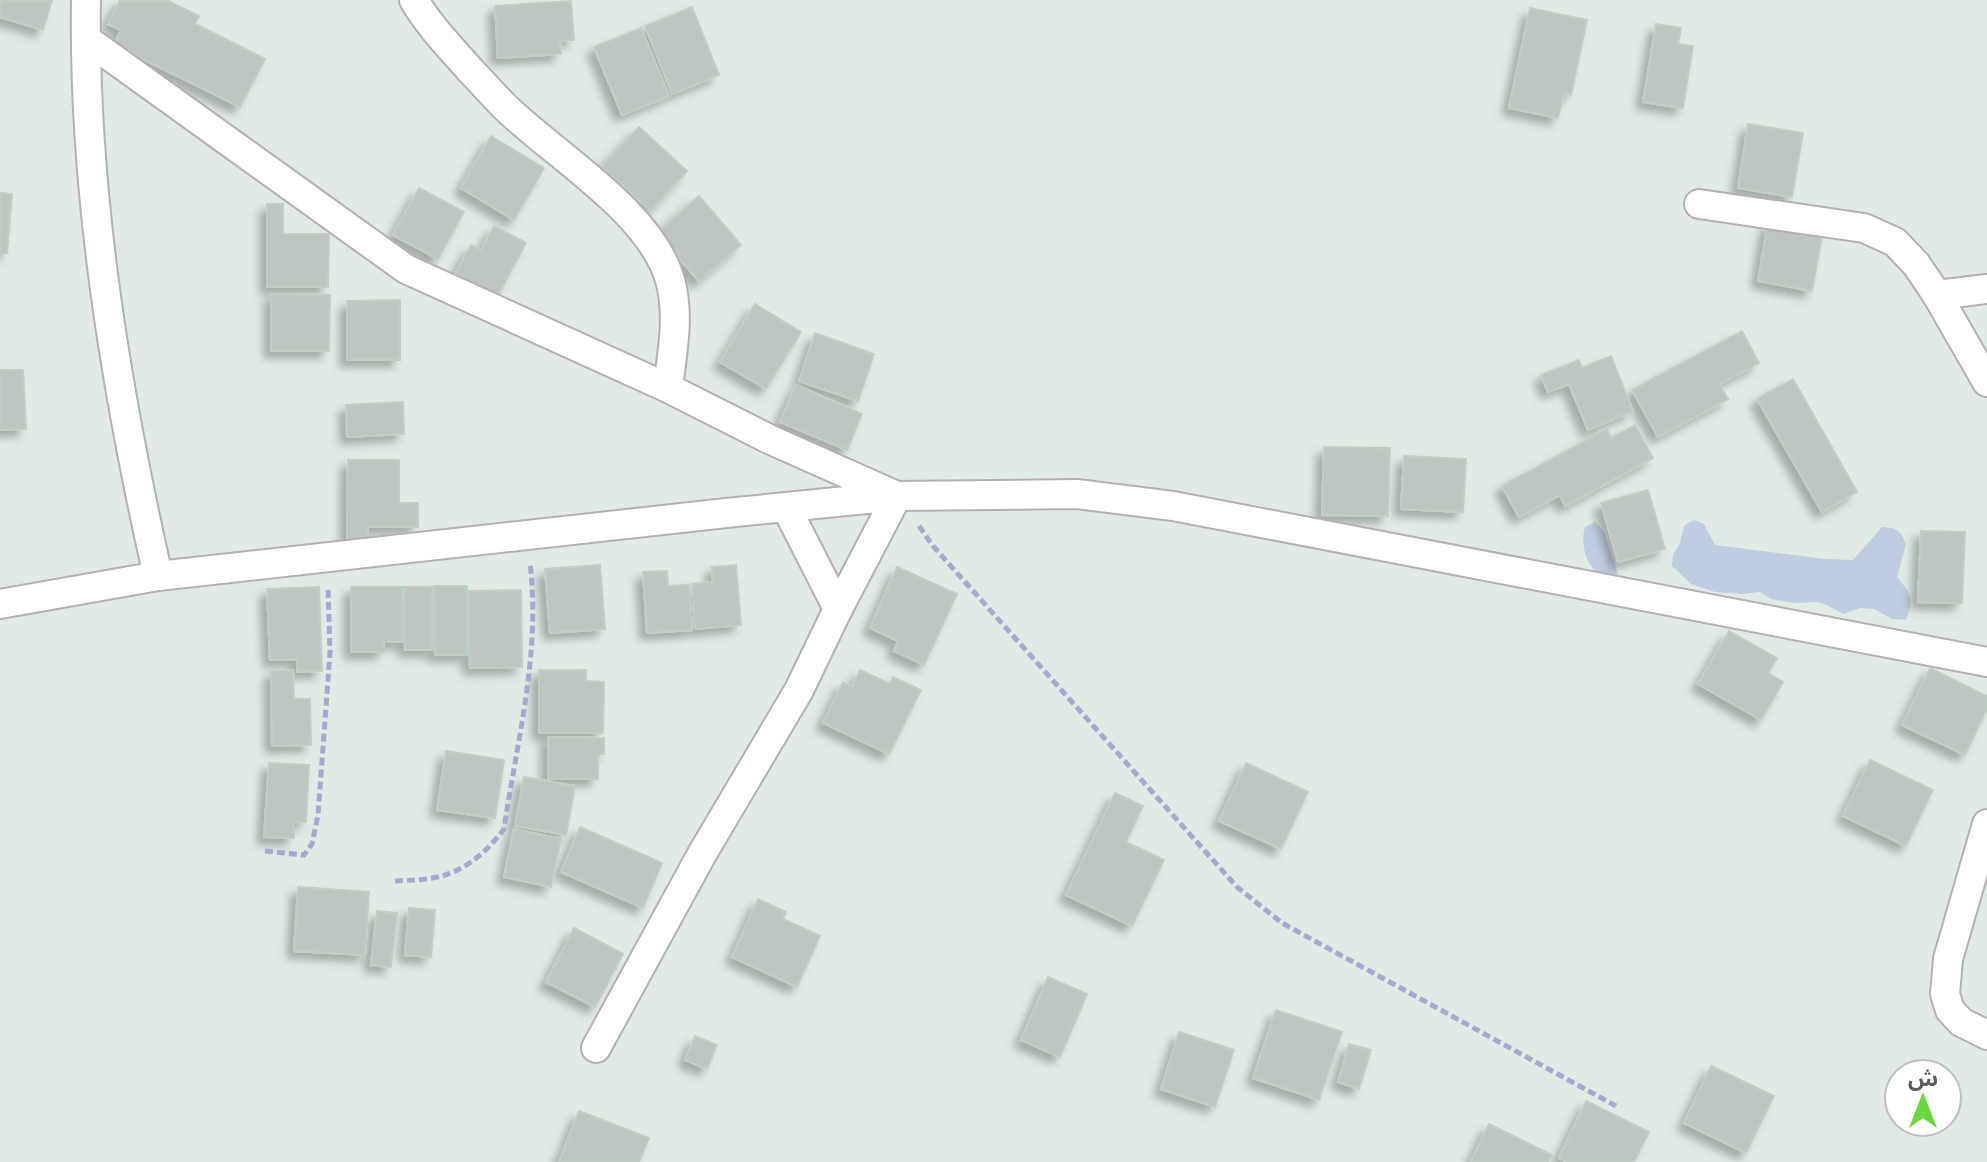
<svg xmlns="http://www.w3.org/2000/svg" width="1987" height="1162" font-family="'Alegreya Sans','Noto Sans Arabic',sans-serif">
<defs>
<filter id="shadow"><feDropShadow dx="-7" dy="7" stdDeviation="4" flood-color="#0004"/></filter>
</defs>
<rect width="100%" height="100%" fill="#e1ebe5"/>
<g fill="#bfcce1">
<path d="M1694 520 1704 524 1715 545 1825 559 1853 560 1882 527C1898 528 1900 530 1906 544L1897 577C1911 593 1914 599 1906 620L1892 619 1874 609 1860 608 1843 614 1827 605 1817 602 1794 603 1771 599 1760 592 1742 594 1715 592 1691 584 1672 566 1673 555 1680 543 1684 526Z"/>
<path d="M1595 522 1604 532 1618 574 1609 577C1605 575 1600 574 1597 572 1584 562 1581 541 1585 527Z"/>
</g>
<g fill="#bec6c1" stroke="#c0cfc5" stroke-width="2" filter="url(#shadow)">
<polygon points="0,0 52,0 43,30 0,17"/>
<polygon points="120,0 166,0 199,16 195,24 265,59 240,107 114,45 121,30 108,24"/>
<polygon points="571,1 574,40 560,41 561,54 498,58 495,6"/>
<polygon points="692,7 719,75 672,94 645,26"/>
<polygon points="1530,8 1587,20 1571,95 1564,93 1558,118 1509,108"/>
<polygon points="1656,24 1681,28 1678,44 1693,46 1683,108 1643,102"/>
<polygon points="641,28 669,96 622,115 594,47"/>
<polygon points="1748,124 1803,133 1792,197 1738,188"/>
<polygon points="639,127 687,171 651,211 602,167"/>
<polygon points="491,136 544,168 514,220 461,188"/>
<polygon points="419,188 464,212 438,259 393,235"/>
<polygon points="0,193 12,194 7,253 0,253"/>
<polygon points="699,196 741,245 699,281 656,233"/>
<polygon points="267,204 283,204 283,234 329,234 328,287 267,287"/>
<polygon points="1768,222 1823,232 1812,291 1758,281"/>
<polygon points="494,226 526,243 497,297 455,275 471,245 481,250"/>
<polygon points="271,294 330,295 329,351 271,351"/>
<polygon points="400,300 400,360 347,360 347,301"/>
<polygon points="755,304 801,332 766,389 720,362"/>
<polygon points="1742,331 1759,363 1719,384 1728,399 1658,437 1632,390"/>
<polygon points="815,333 874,354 858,401 799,381"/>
<polygon points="1611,356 1633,411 1588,430 1569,384 1548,392 1541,375 1579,360 1582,368"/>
<polygon points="0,370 23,370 26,429 0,430"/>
<polygon points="1793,379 1857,492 1822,512 1757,399"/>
<polygon points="796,385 862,414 847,450 780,422"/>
<polygon points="403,402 404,434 347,437 346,405"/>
<polygon points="1635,425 1653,458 1565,506 1560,495 1519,517 1502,486 1607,429 1611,438"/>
<polygon points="1324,447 1390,448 1388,516 1322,515"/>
<polygon points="1404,456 1466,459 1463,512 1401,509"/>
<polygon points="348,460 399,460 399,503 418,503 418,527 368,527 368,546 347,546"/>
<polygon points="1648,490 1665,549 1618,562 1601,503"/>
<polygon points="1921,531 1965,532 1962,603 1918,602"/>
<polygon points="600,565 605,629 550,633 545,569"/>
<polygon points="736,565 741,625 695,629 692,584 713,582 712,567"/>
<polygon points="897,567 957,594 924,665 894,651 898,641 870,628"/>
<polygon points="667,571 668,586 689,585 692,630 647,633 643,572"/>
<polygon points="434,586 467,586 467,655 435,655"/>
<polygon points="319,587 322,671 297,672 297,659 270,660 267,589"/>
<polygon points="351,587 402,587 402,642 384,642 384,652 351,652"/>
<polygon points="404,587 432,587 432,650 405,650"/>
<polygon points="521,590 522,667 470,668 469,591"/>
<polygon points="1729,631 1777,658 1768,673 1783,682 1761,720 1698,684"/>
<polygon points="1930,668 1987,696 1987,709 1965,755 1902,725"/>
<polygon points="293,670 294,699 310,699 311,745 272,746 271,671"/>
<polygon points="539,670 586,670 586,681 604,682 603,733 539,733"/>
<polygon points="860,670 890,684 893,677 921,690 889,754 823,723 843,682 852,687"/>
<polygon points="548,737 604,738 604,754 598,754 598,779 548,779"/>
<polygon points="446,751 504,760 495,818 437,810"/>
<polygon points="1870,760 1933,790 1906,846 1843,816"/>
<polygon points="269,763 309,765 306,822 294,822 294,838 264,837"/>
<polygon points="1246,763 1308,792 1281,849 1219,821"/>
<polygon points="524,777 575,786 566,835 515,826"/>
<polygon points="1115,793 1143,806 1126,842 1164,860 1132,926 1066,895"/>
<polygon points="580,827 662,863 643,908 561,872"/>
<polygon points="514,829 561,839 551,887 504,877"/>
<polygon points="298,887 369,892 365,955 294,951"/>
<polygon points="758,899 786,912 783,919 820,936 797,987 732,957"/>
<polygon points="409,908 435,910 431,957 405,955"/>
<polygon points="377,911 397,913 391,967 371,965"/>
<polygon points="574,928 623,954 595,1007 546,982"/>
<polygon points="1048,977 1087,994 1060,1057 1021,1040"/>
<polygon points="1276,1010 1342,1032 1319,1100 1253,1078"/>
<polygon points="1179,1032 1234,1050 1215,1107 1161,1089"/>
<polygon points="695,1036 717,1045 707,1069 685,1060"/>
<polygon points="1349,1044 1371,1050 1359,1089 1338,1082"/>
<polygon points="1711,1066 1774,1096 1746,1153 1684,1123"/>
<polygon points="1586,1101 1649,1132 1634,1162 1567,1162 1559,1158"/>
<polygon points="579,1111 649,1138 639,1162 559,1162"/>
<polygon points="1489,1124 1552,1155 1548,1162 1471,1162"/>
</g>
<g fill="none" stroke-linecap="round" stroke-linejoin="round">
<defs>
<g id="minor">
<path d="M86 0C83 192 116 390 158 576"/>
<path d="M414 0C429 26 451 48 471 71 482 82 493 95 504 106 554 155 651 212 670 280 680 315 672 353 668 388"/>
<polyline points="86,39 406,269 668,388 771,440 897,496 838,609"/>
<polyline points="1699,204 1864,228 1895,242 1916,264 1937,295 1987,382"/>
<polyline points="1937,295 1987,289"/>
<polyline points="0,604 158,576 726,513 897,496 1077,494 1173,506 1987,662"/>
<polyline points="1987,824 1948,959 1945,994 1950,1010 1961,1022 1987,1035"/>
<polyline points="596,1048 702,854 799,690 838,609 786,507"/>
</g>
</defs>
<use href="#minor" stroke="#b5afb4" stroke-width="32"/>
<g stroke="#a4a9d1" stroke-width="5" stroke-dasharray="8 4" stroke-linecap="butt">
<polyline points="919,526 933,546 1237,887 1282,923 1616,1106"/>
<polyline points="265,851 304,855 312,844 318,815 330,653 328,586"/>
<path d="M395 881C411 880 431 880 445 875 470 867 489 849 504 829 517 741 541 652 530 563"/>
</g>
<use href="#minor" stroke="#fff" stroke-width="28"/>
</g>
<g transform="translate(1923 1098)"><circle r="38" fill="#ffffff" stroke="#bfbdbf" stroke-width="2"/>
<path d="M0-6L14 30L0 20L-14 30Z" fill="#69d83a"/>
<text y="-12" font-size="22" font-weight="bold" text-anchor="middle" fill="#605a5f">ش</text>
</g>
</svg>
